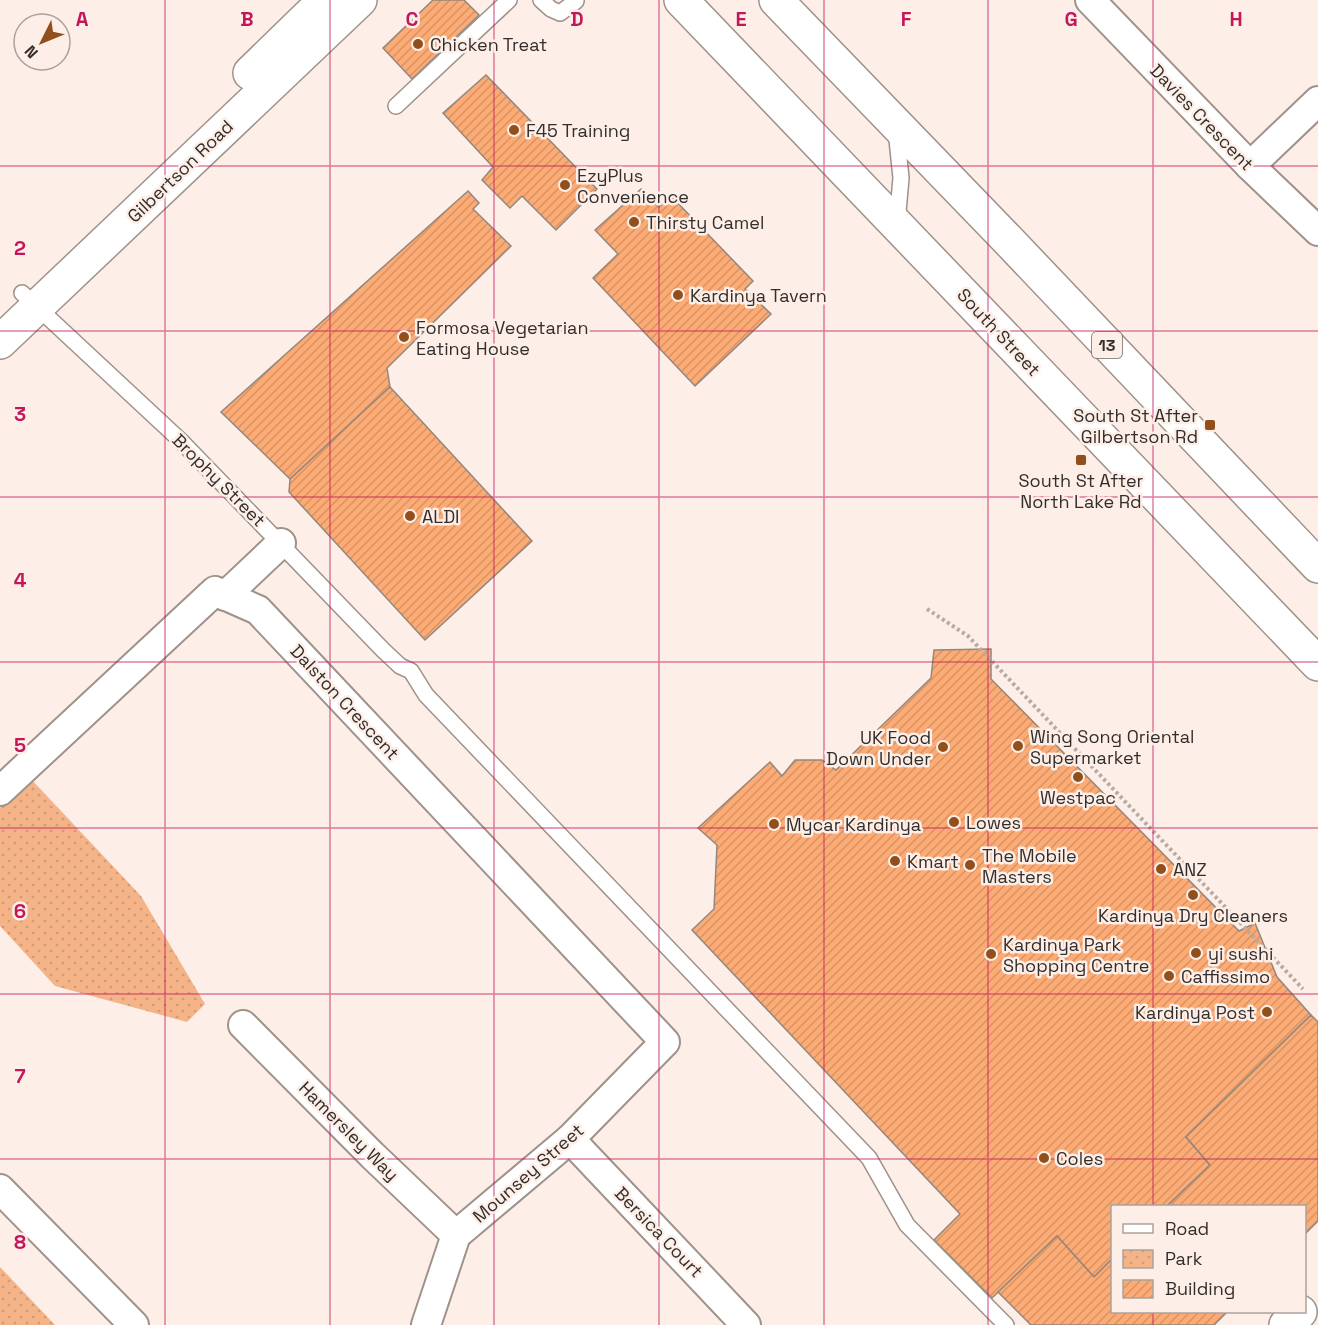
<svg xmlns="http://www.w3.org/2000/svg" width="1318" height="1325" font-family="'Space Grotesk',sans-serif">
<defs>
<pattern id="park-dots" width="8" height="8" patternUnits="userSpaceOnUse" patternTransform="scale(1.5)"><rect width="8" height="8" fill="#f5b388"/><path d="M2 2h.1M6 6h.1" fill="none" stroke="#d29a76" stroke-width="1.8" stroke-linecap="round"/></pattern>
<pattern id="building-hatch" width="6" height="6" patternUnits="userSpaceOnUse" patternTransform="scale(1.5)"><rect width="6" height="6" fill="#fcab74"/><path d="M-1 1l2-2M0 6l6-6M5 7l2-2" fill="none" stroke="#d89365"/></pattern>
</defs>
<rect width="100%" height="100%" fill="#fdefe7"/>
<g fill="url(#park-dots)">
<polygon points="30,778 141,896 205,1004 187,1022 55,986 0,926 0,808"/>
<polygon points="0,1267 55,1325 0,1325"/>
</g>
<g fill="url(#building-hatch)" stroke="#93877f" stroke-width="1.5">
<polygon points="433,0 464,0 479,15 412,79 383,48"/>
<polygon points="486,75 597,189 556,230 522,196 510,208 482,180 493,167 443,113"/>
<polygon points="641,189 659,207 671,196 753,281 745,289 771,314 695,386 593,278 618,254 595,230"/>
<polygon points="468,191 479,203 473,209 511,246 387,368 390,387 290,479 221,412"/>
<polygon points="390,387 532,541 425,640 289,492 290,479"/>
<polygon points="991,649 991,679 1239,931 1255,923 1277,977 1311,1015 1186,1137 1210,1165 1167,1206 1112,1206 1112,1259 1094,1277 1057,1236 992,1298 934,1240 960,1214 692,930 714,909 717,845 698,828 770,762 782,776 795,760 822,760 836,770 931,678 934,650"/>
<polygon points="1311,1015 1318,1022 1318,1221 1304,1235 1304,1206 1167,1206 1210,1165 1186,1137"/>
<polygon points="1057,1236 1094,1277 1112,1259 1112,1312 1227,1312 1214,1325 1031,1325 998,1292"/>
</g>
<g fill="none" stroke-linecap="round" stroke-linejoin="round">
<defs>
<g id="lane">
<polyline points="541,0 551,9 560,13 576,1"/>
<polyline points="396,106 509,0"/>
<polyline points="896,130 901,178 897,223"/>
<polyline points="22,293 181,441 383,650 400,666 411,671 426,695 869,1158 907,1225 1006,1325"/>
</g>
<g id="street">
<polyline points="1090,0 1250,166 1318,231"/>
<polyline points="1250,166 1318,101"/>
<polyline points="225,596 281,543"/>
<polyline points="0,791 215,591 258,610 665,1042 570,1139 456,1235 426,1325"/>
<polyline points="243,1025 372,1155 456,1235"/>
<polyline points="570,1139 746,1325"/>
<polyline points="0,1189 134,1325"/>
</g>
<g id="secondary">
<polyline points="250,73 325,0"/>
<polyline points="0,342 360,0"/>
</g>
<polyline id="primary" points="1286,1325 1300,1312"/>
<g id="highway">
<polyline points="681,0 1318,664"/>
<polyline points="776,0 1007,239 1318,566"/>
</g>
</defs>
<use href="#lane" stroke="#9f928a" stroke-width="18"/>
<use href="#street" stroke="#9f928a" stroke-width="32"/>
<use href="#secondary" stroke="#9f928a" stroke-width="36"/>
<use href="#primary" stroke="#9f928a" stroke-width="36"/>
<use href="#highway" stroke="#9f928a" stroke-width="36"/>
<polyline stroke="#b5aaa4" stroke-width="4" stroke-dasharray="3 3" stroke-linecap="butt" points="927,609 968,636 1303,989"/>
<use href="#lane" stroke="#fff" stroke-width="15"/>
<use href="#street" stroke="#fff" stroke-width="28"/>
<use href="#secondary" stroke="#fff" stroke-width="33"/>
<use href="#primary" stroke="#fff" stroke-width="33"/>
<use href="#highway" stroke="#fff" stroke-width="33"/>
</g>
<path fill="none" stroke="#c2185b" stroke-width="1.5" stroke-opacity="0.55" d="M165 0V1325M330 0V1325M494 0V1325M659 0V1325M824 0V1325M988 0V1325M1153 0V1206M0 166H1318M0 331H1318M0 497H1318M0 662H1318M0 828H1318M0 994H1318M0 1159H1318M1153 1312V1325"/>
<g fill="#914f1c" stroke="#fdefe7" stroke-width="2">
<circle cx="418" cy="44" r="6"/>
<circle cx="514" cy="130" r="6"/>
<circle cx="565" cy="185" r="6"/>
<circle cx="634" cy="222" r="6"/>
<circle cx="678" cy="295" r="6"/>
<circle cx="404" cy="337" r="6"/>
<rect x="1204" y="419" width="12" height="12" rx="3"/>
<rect x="1075" y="454" width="12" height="12" rx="3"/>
<circle cx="410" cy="516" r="6"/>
<circle cx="1018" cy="746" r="6"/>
<circle cx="943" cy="747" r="6"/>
<circle cx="1078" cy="777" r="6"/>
<circle cx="954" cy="822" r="6"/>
<circle cx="774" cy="824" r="6"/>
<circle cx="895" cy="861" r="6"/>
<circle cx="970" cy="865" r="6"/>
<circle cx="1161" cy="869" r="6"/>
<circle cx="1193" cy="895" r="6"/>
<circle cx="1196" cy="953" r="6"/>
<circle cx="991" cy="954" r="6"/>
<circle cx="1169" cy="976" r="6"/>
<circle cx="1267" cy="1012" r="6"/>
<circle cx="1044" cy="1158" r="6"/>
</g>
<g text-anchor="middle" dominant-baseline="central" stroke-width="5" stroke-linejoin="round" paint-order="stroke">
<rect fill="#fdefe7" stroke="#706863" stroke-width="1.5" x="1092" y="332" width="30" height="26" rx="4.5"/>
<g font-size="16" font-weight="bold" fill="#332e2b">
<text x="1107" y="345">13</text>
</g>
<g font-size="18" fill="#332e2b" stroke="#fdefe7" text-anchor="start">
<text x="430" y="44">Chicken Treat</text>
<text x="526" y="130">F45 Training</text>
<text x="577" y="175">EzyPlus<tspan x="577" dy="21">Convenience</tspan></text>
<text x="646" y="222">Thirsty Camel</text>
<text x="690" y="295">Kardinya Tavern</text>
<text x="416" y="327">Formosa Vegetarian<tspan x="416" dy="21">Eating House</tspan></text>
<text x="1198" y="415" text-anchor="end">South St After<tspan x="1198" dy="21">Gilbertson Rd</tspan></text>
<text x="1081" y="480" text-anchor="middle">South St After<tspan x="1081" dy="21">North Lake Rd</tspan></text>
<text x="422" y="516">ALDI</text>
<text x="1030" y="736">Wing Song Oriental<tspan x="1030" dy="21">Supermarket</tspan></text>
<text x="931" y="737" text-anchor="end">UK Food<tspan x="931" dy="21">Down Under</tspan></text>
<text x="1078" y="797" text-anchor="middle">Westpac</text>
<text x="966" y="822">Lowes</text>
<text x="786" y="824">Mycar Kardinya</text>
<text x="982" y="855">The Mobile<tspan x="982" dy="21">Masters</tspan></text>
<text x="907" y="861">Kmart</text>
<text x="1173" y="869">ANZ</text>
<text x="1193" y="915" text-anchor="middle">Kardinya Dry Cleaners</text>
<text x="1003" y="944">Kardinya Park<tspan x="1003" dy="21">Shopping Centre</tspan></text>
<text x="1208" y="953">yi sushi</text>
<text x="1181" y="976">Caffissimo</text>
<text x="1255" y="1012" text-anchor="end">Kardinya Post</text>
<text x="1056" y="1158">Coles</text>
</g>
<g font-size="18" fill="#332e2b" stroke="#fdefe7">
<text transform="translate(1202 117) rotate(46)">Davies Crescent</text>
<text transform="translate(180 171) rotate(-44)">Gilbertson Road</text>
<text transform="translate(999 332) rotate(47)">South Street</text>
<text transform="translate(219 480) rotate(45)">Brophy Street</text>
<text transform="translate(345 702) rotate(47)">Dalston Crescent</text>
<text transform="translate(349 1131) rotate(45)">Hamersley Way</text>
<text transform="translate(528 1173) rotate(-41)">Mounsey Street</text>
<text transform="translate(659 1232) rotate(46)">Bersica Court</text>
</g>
</g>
<g font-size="20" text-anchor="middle" font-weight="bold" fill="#c2185b" stroke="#fdefe7" stroke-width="5" stroke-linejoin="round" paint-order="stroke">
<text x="82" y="26">A</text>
<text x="247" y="26">B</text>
<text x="412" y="26">C</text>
<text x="577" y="26">D</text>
<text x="741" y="26">E</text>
<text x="906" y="26">F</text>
<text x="1071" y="26">G</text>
<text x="1236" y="26">H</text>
<text x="20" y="255">2</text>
<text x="20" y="421">3</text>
<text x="20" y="587">4</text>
<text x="20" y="752">5</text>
<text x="20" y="918">6</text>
<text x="20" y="1083">7</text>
<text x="20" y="1249">8</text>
</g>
<rect x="1111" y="1205" width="195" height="108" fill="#fdefe7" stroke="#aca29c" stroke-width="1.5"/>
<rect x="1123" y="1224" width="30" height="9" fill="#ffffff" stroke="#aca29c" stroke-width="1.5"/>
<text x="1165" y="1235" font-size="18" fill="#332e2b">Road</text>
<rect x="1123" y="1250" width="30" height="18" fill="url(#park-dots)" stroke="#aca29c" stroke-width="1.5"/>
<text x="1165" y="1265" font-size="18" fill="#332e2b">Park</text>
<rect x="1123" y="1280" width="30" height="18" fill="url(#building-hatch)" stroke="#aca29c" stroke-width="1.5"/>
<text x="1165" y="1295" font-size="18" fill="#332e2b">Building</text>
<g transform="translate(42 42) rotate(227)"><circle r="28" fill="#fdefe7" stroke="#aca29c" stroke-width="1.5"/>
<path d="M0-4.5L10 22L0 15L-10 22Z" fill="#914f1c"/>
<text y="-9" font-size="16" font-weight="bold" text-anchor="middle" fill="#332e2b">N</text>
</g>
</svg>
